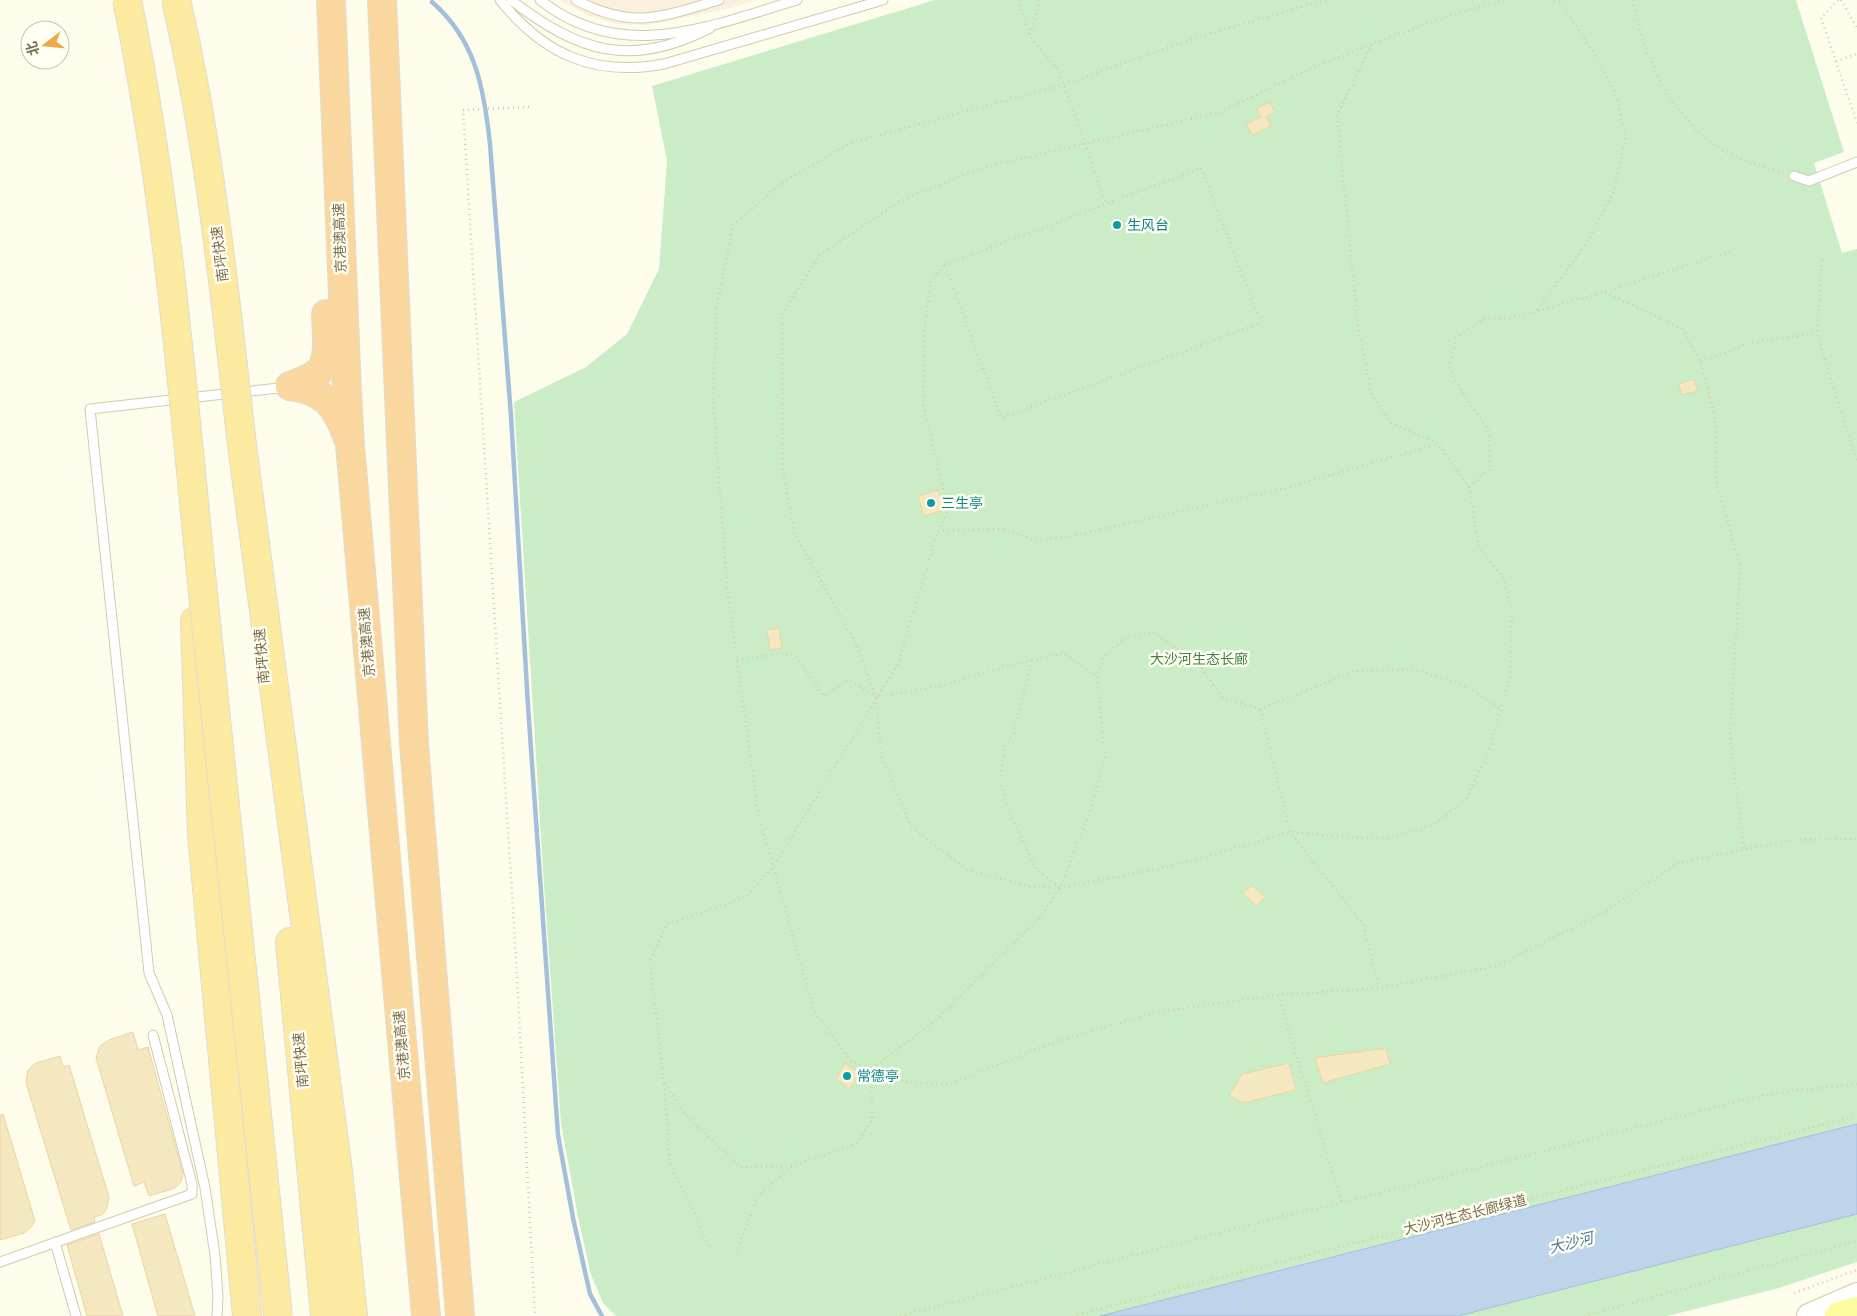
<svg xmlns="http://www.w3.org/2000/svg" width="1857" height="1316" font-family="'Nunito Sans','Noto Sans SC',sans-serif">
<rect width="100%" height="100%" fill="#fefdeb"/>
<polygon fill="#fbf0dc" points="559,0 756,0 731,8 647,25 617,24 589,16"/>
<polygon fill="#caedc7" points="935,0 1796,0 1844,152 1814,163 1842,253 1857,249 1857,1262 1779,1288 1667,1316 616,1316 603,1303 591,1275 578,1217 561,1123 544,885 514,402 586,367 627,334 659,269 667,161 652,86"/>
<polygon fill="#bdd4ea" stroke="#a3bfdc" points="1857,1124 1857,1214 1458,1316 1100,1316"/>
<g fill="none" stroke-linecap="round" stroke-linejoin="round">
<path stroke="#a3bfdc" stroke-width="4.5" d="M432 2C476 40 484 89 490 144L511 416 528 706 558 1135 573 1218 590 1294 602 1316"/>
</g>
<g fill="#f5e8c1" stroke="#e9d5a0">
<polygon points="1270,102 1275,113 1266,116 1271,126 1252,135 1246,124 1261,117 1257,108"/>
<polygon points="1694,379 1698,391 1682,395 1679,384"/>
<polygon points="938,490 945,510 924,516 918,496"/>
<polygon points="779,628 782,648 770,650 767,630"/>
<polygon points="1251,885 1265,896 1257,906 1243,894"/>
<polygon points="133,1032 138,1050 148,1047 183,1174 181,1182 175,1188 149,1196 144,1182 134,1186 96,1058 100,1046 109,1040"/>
<polygon points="1386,1048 1390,1064 1323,1083 1315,1058"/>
<polygon points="60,1056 63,1067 69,1065 109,1197 107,1208 102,1215 94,1217 95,1222 71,1230 26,1083 28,1070 36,1063"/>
<polygon points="845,1063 859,1073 850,1089 836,1079"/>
<polygon points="1289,1063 1296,1090 1243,1103 1229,1095 1242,1074"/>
<polygon points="3,1114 35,1221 31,1227 24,1233 0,1240 0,1115"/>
<polygon points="165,1214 195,1316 158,1316 132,1224"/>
<polygon points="99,1234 123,1316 87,1316 67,1245"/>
</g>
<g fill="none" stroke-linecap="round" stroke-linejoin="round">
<defs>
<g id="service">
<path d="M500 0C544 55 595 77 664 64L883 0"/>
<path d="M511 0C579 52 630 69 710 28"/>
<path d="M540 0C622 65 709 26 797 0"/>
<path d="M576 0C632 30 662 17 719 0"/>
<polyline points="1794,176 1809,181 1857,162"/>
<polyline points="55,1242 76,1316"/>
<polyline points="0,1262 192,1194 192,1184 153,1035"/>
<polyline points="217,1316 218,1296 215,1255 205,1188 167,1015 149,973 90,409 288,387"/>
</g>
<polyline id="secondary" points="1809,1316 1857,1295"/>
<polyline id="primary" points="1839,1316 1857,1311"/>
<g id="trunk">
<polyline points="242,445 338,1171 353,1316"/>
<polyline points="195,621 202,835 247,1316"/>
<polyline points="290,942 325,1316"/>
</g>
<g id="motorway">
<polyline points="331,0 347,392 350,445 426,1316"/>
<polyline points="382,0 414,744 460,1316"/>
<path d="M290 386C300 382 314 378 321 369 331 355 326 330 326 314"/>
<path d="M290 386C323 390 336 405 347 436"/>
</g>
</defs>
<use href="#service" stroke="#d2caaf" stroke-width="11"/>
<use href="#secondary" stroke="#d3caa9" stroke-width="26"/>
<use href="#primary" stroke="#e0dcd4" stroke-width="30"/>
<use href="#trunk" stroke="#e0dcd4" stroke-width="30"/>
<use href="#motorway" stroke="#e0dcd4" stroke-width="30"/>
<g stroke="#dbcca3" stroke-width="2.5" stroke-dasharray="1 4" stroke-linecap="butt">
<polyline points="1018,0 1030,36 1059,71 1106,203"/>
<polyline points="1326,0 1197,37 1063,85 850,143 782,183 733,225 717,305 713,396 727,587 758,813 814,1011 851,1061 906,1082 948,1085 1054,1042 1157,1012 1278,995 1379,988 1496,966 1601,914 1678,863 1792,840 1857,839"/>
<polyline points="1632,0 1645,46 1666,94 1701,135 1726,152 1743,160 1783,173"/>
<polyline points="1838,0 1821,18 1857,123"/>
<polyline points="1841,0 1857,28"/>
<polyline points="1030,34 1039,7 1037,0"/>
<polyline points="1372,44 1337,115 1358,327 1372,395 1391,423 1438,443 1469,487 1479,547 1504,579 1512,612 1510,680 1487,755 1466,799 1433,825 1389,838 1347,837 1290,832 1206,857 1157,869 1060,888 1028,886 967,870 911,826 881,755 876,697 855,642 795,534 783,472 782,315 819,255 902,200 981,168 1221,112 1303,72 1372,44 1437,20 1503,0"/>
<polyline points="1836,61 1857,54"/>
<polyline points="529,107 463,110 516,959 535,1316"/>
<polygon points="1201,168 1261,323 1001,418 945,265"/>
<polyline points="1822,260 1817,333 1857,463"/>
<polyline points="1605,292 1682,329 1701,362 1715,417 1716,480 1740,566 1730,737 1744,850"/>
<polyline points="1537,310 1587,243 1613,193 1626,137 1615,92 1593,52 1561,2 1552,0"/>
<polyline points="1701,362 1750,343 1817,333"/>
<polyline points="1469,487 1490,468 1489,432 1462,392 1449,368 1456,338 1483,319 1511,318 1605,292 1731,251"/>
<polyline points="938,531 1005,529 1036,541 1071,536 1289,487 1437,444"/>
<polyline points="737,660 784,653 795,656 824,696 848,680 876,697 940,686 1008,666 1063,653 1097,676"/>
<polyline points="1032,660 1013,733 1004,749 1000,780 1009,812 1036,869 1059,887"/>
<polyline points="1260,709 1290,832 1363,924 1379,988"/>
<polyline points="1278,995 1342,1203"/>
<polyline points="664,1084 670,1165 693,1210 710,1250"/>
<polyline points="792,1166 740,1167 683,1112 664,1082 650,961 667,924 746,897 773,867 898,664 938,531 948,510 923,404 924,330 931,280 945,265"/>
<polyline points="736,1253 758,1195 793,1166 856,1144 872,1120 871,1069 935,1021 1041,916 1060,888 1090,812 1105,757 1097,676 1106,654 1128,637 1153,632 1197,662 1223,698 1260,709 1355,671 1412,669 1462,684 1501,709"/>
<polyline points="1241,1272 1250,1316"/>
<polyline points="1794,1293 1857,1270"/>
<polyline points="900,1316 1280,1217 1329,1206 1755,1097 1790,1091 1857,1084"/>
<polyline points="1072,1316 1241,1272 1857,1116"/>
<polyline points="1584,1316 1857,1241"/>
</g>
<use href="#service" stroke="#fff" stroke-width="9"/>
<use href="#secondary" stroke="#fff" stroke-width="24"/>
<use href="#primary" stroke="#fefca1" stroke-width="28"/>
<use href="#trunk" stroke="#fceaa0" stroke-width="28"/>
<use href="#motorway" stroke="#fad79f" stroke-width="28"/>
<defs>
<g id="trunk-bridge">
<path d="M127 0C166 189 182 382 201 574 227 821 252 1069 278 1316"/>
<path d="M176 0C210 146 225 296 242 445"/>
</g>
</defs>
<use href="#trunk-bridge" stroke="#e0dcd4" stroke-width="30" stroke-linecap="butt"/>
<use href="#trunk-bridge" stroke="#fceaa0" stroke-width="28"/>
</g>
<g fill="#0f9aa8" stroke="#fffef3" stroke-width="2">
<circle cx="1117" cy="225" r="5"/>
<circle cx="931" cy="503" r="5"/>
<circle cx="847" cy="1076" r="5"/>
</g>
<g text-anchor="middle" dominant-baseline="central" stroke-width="5" stroke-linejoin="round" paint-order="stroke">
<g font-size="14" fill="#0d838f" stroke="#fffef3" text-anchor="start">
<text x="1127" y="225">生风台</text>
<text x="941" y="503">三生亭</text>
<text x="857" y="1076">常德亭</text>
</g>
<g font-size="14" fill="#7c6d4b" stroke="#fffef3">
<text transform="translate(340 238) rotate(-92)">京港澳高速</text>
<text transform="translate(220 254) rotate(-97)">南坪快速</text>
<text transform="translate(367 642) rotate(-95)">京港澳高速</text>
<text transform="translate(262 656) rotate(-95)">南坪快速</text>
<text transform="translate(402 1045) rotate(-95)">京港澳高速</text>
<text transform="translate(301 1060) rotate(-95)">南坪快速</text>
<text transform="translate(1465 1215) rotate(-14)">大沙河生态长廊绿道</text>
</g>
<g font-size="14" fill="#428245" stroke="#fffef3">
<text x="1199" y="659">大沙河生态长廊</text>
</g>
<g font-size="15" font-style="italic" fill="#4c77a6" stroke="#fffef3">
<text transform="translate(1571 1243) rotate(-14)">大沙河</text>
</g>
</g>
<g transform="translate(45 45) rotate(254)"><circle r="24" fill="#fffef3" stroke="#cbc4b0"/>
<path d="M0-4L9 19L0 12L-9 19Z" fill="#eda84b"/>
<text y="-8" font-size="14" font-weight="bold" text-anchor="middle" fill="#7c6d4b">北</text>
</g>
</svg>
